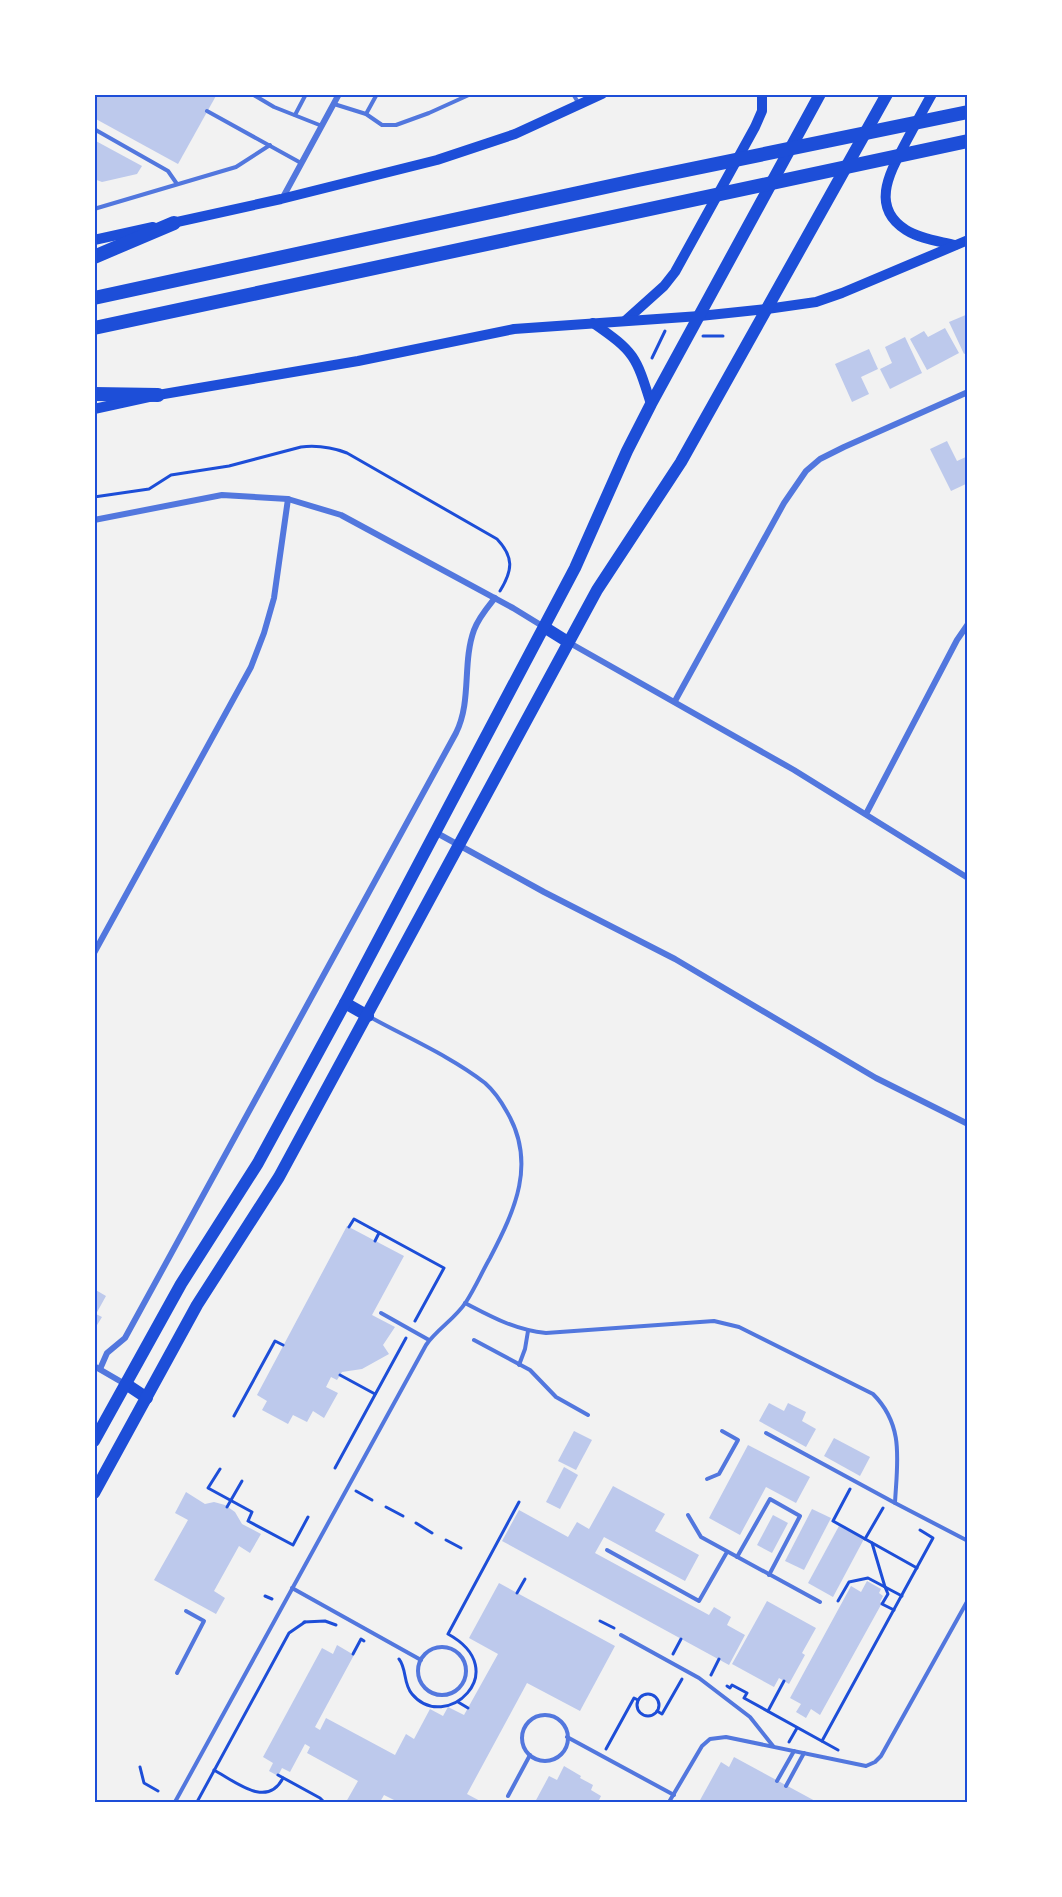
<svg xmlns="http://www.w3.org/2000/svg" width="1062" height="1897" font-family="'Source Sans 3',sans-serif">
<rect width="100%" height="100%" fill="#f2f2f2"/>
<g fill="#bdc9ec">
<polygon points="94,94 217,94 178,164 94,118"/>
<polygon points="94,140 142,166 137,174 102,182 94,179"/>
<polygon points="968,314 968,352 964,354 949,322"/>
<polygon points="945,328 959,353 927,370 910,339 924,331 928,337"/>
<polygon points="905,337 922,373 890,389 880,369 892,363 885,347"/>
<polygon points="869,349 878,369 861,377 869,394 852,402 835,364"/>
<polygon points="947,441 957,461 968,456 968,483 951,491 930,449"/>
<polygon points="347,1226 404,1256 372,1315 395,1327 383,1345 389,1354 362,1369 342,1372 337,1380 331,1377 326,1387 338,1393 324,1418 313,1411 307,1422 293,1415 288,1424 262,1410 267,1401 257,1395"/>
<polygon points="94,1289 106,1296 96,1314 102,1317 94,1330"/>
<polygon points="769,1403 784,1411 788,1403 806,1412 802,1421 816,1429 806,1447 759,1421"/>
<polygon points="574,1431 592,1440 576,1470 558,1461"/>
<polygon points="834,1438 870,1457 860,1476 824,1456"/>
<polygon points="748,1445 810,1477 796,1503 766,1487 740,1535 709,1518"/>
<polygon points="564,1467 578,1475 560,1509 546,1502"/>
<polygon points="613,1486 665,1514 655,1531 699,1555 685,1581 604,1537 595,1553 709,1615 714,1607 731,1617 727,1625 745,1635 729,1665 502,1541 519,1510 568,1537 577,1522 589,1529"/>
<polygon points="186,1492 205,1504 214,1502 225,1505 235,1512 242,1524 261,1534 250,1553 239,1546 214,1591 225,1598 216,1614 154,1580 188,1520 175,1513"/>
<polygon points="812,1509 831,1518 804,1570 785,1561"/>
<polygon points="773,1515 788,1523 772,1553 757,1545"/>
<polygon points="839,1526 864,1539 833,1597 808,1583"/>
<polygon points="867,1581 881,1589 879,1593 883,1596 880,1602 882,1603 820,1715 811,1709 806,1718 796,1712 801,1704 790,1698 851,1586 861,1592"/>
<polygon points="499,1583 615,1646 580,1711 527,1683 467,1794 482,1802 398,1802 384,1795 380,1802 346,1802 358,1781 307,1753 310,1747 305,1744 290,1772 282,1768 278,1776 269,1771 273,1763 263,1757 322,1648 333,1654 337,1645 354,1655 315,1727 320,1730 326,1718 395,1755 406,1734 414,1739 430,1709 443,1716 448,1707 464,1715 498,1654 469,1638"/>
<polygon points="767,1601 816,1628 802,1653 805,1655 789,1684 779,1678 774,1687 732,1664"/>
<polygon points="734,1757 817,1802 699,1802 721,1762 729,1767"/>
<polygon points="564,1766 581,1776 580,1778 593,1785 591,1790 601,1796 598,1802 535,1802 549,1776 557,1780"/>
</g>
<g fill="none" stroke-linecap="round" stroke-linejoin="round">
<g stroke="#1d4ed8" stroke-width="3">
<polyline points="703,336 723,336"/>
<polyline points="652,358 665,331"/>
<path d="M94 497 149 489 171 475 229 466 301 447C318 445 331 447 347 453L497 539C514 557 513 570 500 591"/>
<polyline points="349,1227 354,1219 444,1268 415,1321"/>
<polyline points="375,1241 379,1233"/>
<polyline points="340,1375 375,1394"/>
<polyline points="234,1416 275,1341 283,1345"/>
<polyline points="335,1468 406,1338"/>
<polyline points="220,1469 208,1488 252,1512 248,1521 293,1545 308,1517"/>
<polyline points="850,1489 833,1521 917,1568"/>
<polyline points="356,1491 372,1500"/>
<polyline points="227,1507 242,1481"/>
<polyline points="386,1507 403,1516"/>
<polyline points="416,1523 432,1533"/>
<polyline points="865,1539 883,1508"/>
<polyline points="446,1540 461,1548"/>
<polyline points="872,1543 885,1587"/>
<polyline points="517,1593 525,1579"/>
<polyline points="265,1596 272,1599"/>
<polyline points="838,1601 849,1582 868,1578 885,1587"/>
<polyline points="894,1610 882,1604 888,1594 885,1587 902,1596"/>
<polyline points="600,1621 614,1628"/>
<polyline points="304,1622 325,1621 336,1625"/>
<polyline points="353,1654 361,1639 364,1641"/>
<polyline points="673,1654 681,1639"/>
<path d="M399 1659C407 1669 403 1684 412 1694 445 1734 515 1671 448 1634L519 1502"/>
<polyline points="711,1675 719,1659"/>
<polyline points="727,1686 730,1688 732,1685 747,1693 744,1698 838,1750"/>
<circle cx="648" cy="1705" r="11"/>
<polyline points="458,1702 468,1708"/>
<polyline points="657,1711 662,1714 682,1679"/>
<polyline points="768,1711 784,1681"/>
<polyline points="822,1741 933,1538 920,1530"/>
<polyline points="789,1742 797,1728"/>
<polyline points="606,1749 634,1698 638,1700"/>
<polyline points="140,1767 144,1783 158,1791"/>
<path d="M214 1770C236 1782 267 1809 283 1778"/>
<polyline points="278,1775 320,1798 324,1802"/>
<polyline points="197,1802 289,1633 305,1622"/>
</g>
<g stroke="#5277de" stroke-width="4">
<polyline points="252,94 274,107 322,126"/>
<polyline points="573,94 579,104"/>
<polyline points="334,104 366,114 382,125 396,125 429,113 471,94"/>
<polyline points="207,111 301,163"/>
<polyline points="366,114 377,94"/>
<polyline points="295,115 306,94"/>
<polyline points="94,129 168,171 177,184"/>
<polyline points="94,209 236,167 270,145"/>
<path d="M465 1303C492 1317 515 1330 546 1333L714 1321 739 1327 873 1394C905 1426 897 1462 895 1503L968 1541"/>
<polyline points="381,1313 429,1340"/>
<polyline points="474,1340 530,1370 556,1397 588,1415"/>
<polyline points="519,1365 525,1349 528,1331"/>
<polyline points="766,1433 895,1503"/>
<polyline points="707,1479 719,1474 738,1440 722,1431"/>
<polyline points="688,1515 701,1537 820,1602"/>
<polyline points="607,1550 699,1601 727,1552"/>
<polyline points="737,1557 770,1499 800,1516 769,1575"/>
<polyline points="292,1588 421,1660"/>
<polyline points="621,1635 699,1678 750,1717 773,1746"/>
<circle cx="442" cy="1671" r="24"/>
<polyline points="177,1673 204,1621 186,1611"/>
<circle cx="545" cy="1738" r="23"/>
<polyline points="567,1737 674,1795"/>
<polyline points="777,1781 794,1751"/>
<polyline points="786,1786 804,1753"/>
<polyline points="508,1796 530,1755"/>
<path d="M175 1802 426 1345C437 1329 455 1319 466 1302 475 1288 482 1272 490 1258 515 1210 537 1163 507 1112 501 1101 494 1091 485 1083 450 1056 408 1038 370 1017"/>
<polyline points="669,1802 702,1746 710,1739 726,1737 866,1766 875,1762 881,1756 968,1600"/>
</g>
<g stroke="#5277de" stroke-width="6">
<polyline points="282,199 339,94"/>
<polyline points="94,520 222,495 288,499 341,515 513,608 544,627"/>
<polyline points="568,642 794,770 968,878"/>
<polyline points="675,701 784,503 806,471 820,459 844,447 968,392"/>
<polyline points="866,814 957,640 968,624"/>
<polyline points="435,832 544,892 675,959 876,1078 968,1124"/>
<polyline points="94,953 251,667 264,633 274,598 288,499"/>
<polyline points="94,1366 125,1384"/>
<path d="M100 1369 107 1353 125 1338 456 733C472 701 462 663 474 630 479 617 487 608 495 598"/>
</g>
<g stroke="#1d4ed8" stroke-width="10">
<path d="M932 94C923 110 915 125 907 140 892 169 868 206 906 230 920 239 939 241 955 245"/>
<polyline points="168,224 281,199 437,160 515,134 602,94"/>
<polyline points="94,240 153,227"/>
<polyline points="625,321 664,286 675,272 755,127 762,111 762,94"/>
<path d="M593 323C635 352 636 356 651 404"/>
<polyline points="94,409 158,395 358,361 514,329 700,316 767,309 816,302 842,293 968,240"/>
</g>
<g stroke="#1d4ed8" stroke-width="12">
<polyline points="544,627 568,642"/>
<polyline points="345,1003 368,1016"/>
<polyline points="126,1384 147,1398"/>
<polyline points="94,1441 181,1284 258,1163 345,1003 575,568 627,451 651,404 820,94"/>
<polyline points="94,1493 197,1305 279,1177 597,590 681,462 887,94"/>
</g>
<g stroke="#1d4ed8" stroke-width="14">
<polyline points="94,257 174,223"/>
<polyline points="94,298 638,180 968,112"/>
<polyline points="94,328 968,141"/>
<polyline points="94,394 158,395"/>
</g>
</g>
<rect width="1062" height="1897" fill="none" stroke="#ffffff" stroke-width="192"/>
<rect x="96" y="96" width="870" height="1705" fill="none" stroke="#1d4ed8" stroke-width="2"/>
</svg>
